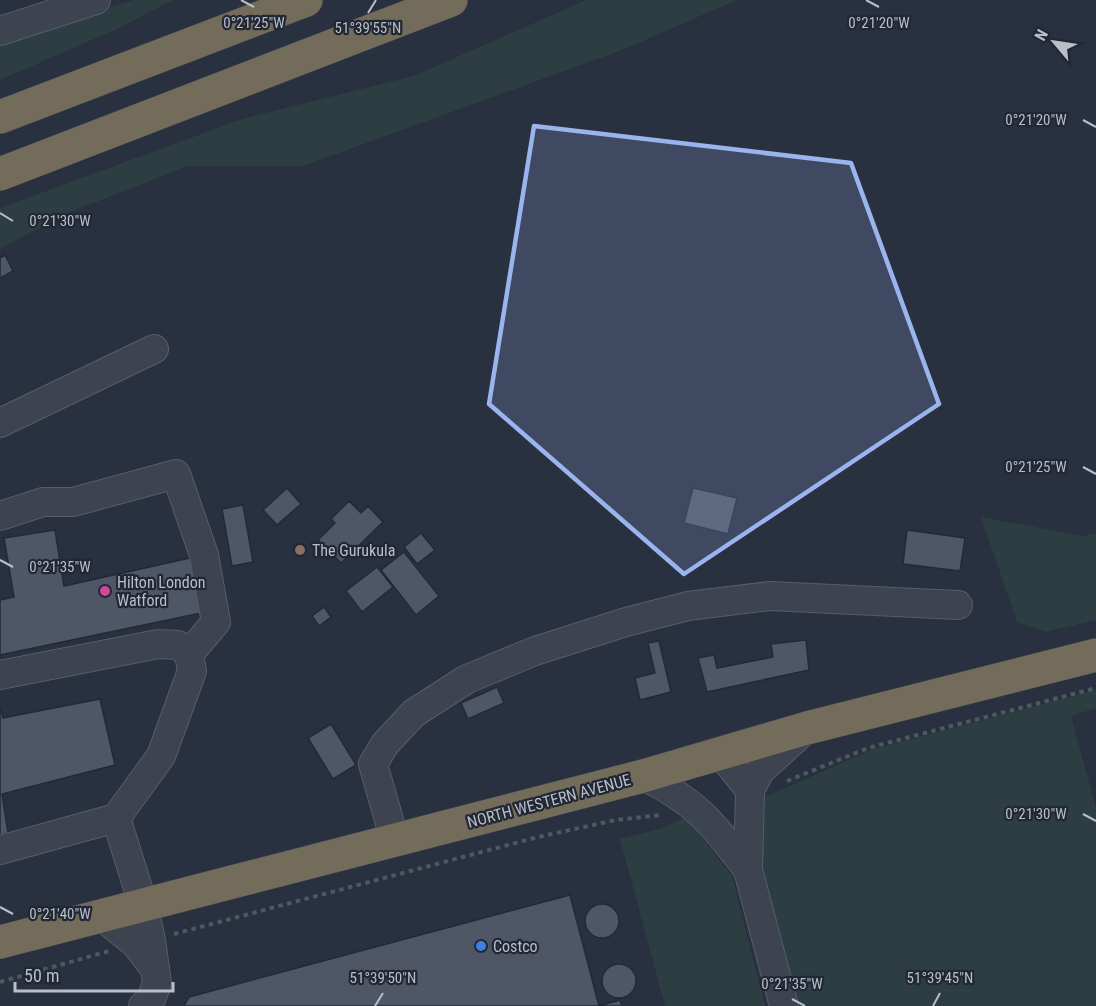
<svg xmlns="http://www.w3.org/2000/svg" width="1096" height="1006" font-family="'Roboto Condensed',sans-serif">
<rect width="100%" height="100%" fill="#29303f"/>
<g fill="#2c3e41">
<polygon points="133,0 173,0 117,29 0,80 0,41"/>
<polygon points="586,0 737,0 622,50 303,166 188,166 65,214 0,249 0,208 242,119 414,76"/>
<polygon points="981,517 1082,536 1096,533 1096,620 1046,632 1017,622"/>
<polygon points="1096,690 1096,708 1071,716 1096,808 1096,1006 798,1006 759,866 758,800 871,750"/>
<polygon points="686,817 732,876 765,1006 665,1006 620,839 662,828"/>
</g>
<g fill="#4f5767" stroke="#232a36" stroke-width="1.5">
<polygon points="5,255 13,271 0,278 0,258"/>
<polygon points="287,488 301,504 277,525 263,510"/>
<polygon points="693,488 737,498 728,534 684,523"/>
<polygon points="349,501 361,513 368,506 383,522 341,563 318,540 335,523 331,519"/>
<polygon points="243,505 253,562 232,566 222,509"/>
<polygon points="55,530 64,586 190,558 201,613 0,655 0,600 14,597 4,538"/>
<polygon points="907,530 965,538 960,571 903,564"/>
<polygon points="421,533 435,550 417,564 404,547"/>
<polygon points="404,552 439,596 416,615 381,570"/>
<polygon points="377,567 393,587 362,612 346,591"/>
<polygon points="324,607 331,617 319,626 312,616"/>
<polygon points="806,640 809,670 707,692 698,658 714,655 717,668 773,657 771,644"/>
<polygon points="659,641 671,692 640,700 635,678 655,673 648,643"/>
<polygon points="497,687 504,703 468,719 461,703"/>
<polygon points="100,699 115,765 2,794 8,833 0,835 0,708 3,718"/>
<polygon points="331,724 356,765 333,779 308,738"/>
<polygon points="570,895 599,1006 184,1006 189,997"/>
<circle cx="602" cy="921" r="17"/>
<circle cx="619" cy="981" r="17"/>
<polygon points="620,1000 622,1006 599,1006"/>
</g>
<g fill="none" stroke-linecap="round" stroke-linejoin="round">
<defs>
<g id="minor">
<polyline points="0,31 96,0"/>
<polyline points="0,423 154,349"/>
<polyline points="0,516 43,502 73,502 176,474 204,555 216,622 189,654"/>
<polyline points="0,675 158,644 178,645 189,654 192,671 161,756 116,818"/>
<polyline points="720,753 750,790 748,870 784,1006"/>
<path d="M643 776C696 801 713 824 748 870"/>
<polyline points="750,790 760,771 807,728"/>
<polyline points="395,841 373,764 385,744 414,713 467,679 535,651 626,622 688,606 770,596 958,605"/>
<polyline points="0,850 116,818 143,904 151,940 157,983 152,997 143,1006"/>
<polyline points="100,915 136,944 154,968"/>
</g>
<g id="highway">
<polyline points="0,117 306,0"/>
<polyline points="0,174 451,0"/>
<polyline points="0,942 643,776 807,728 1096,655"/>
</g>
</defs>
<use href="#minor" stroke="#575e69" stroke-width="30"/>
<use href="#highway" stroke="#444b56" stroke-width="34"/>
<g stroke="#4b5a5f" stroke-width="4" stroke-dasharray="4.5 4.5" stroke-linecap="butt">
<polyline points="787,781 868,748 1096,688"/>
<polyline points="174,934 538,837 616,820 662,815"/>
<polyline points="0,982 109,951"/>
</g>
<use href="#minor" stroke="#3d434f" stroke-width="28"/>
<use href="#highway" stroke="#746c5b" stroke-width="33"/>
</g>
<path fill="#9ab4ee" fill-opacity="0.2" stroke="#9ab4ee" stroke-width="4.5" stroke-linejoin="round" d="M534 126 851 163 939 404 684 574 489 404Z"/>
<path fill="none" stroke="#b9bec9" stroke-width="2" d="M241 0 254 7M866 0 879 7M368 13 376 0M1083 120 1096 127M0 213 13 221M1083 467 1096 474M0 560 13 567M1083 814 1096 821M0 907 13 914M792 999 805 1006M375 1006 383 993M933 1006 940 993"/>
<circle fill="#8d6e63" stroke="#212834" stroke-width="2" cx="300" cy="550" r="6"/>
<circle fill="#d1479c" stroke="#212834" stroke-width="2" cx="105" cy="591" r="6"/>
<circle fill="#3f7fe0" stroke="#212834" stroke-width="2" cx="481" cy="946" r="6"/>
<g text-anchor="middle" dominant-baseline="central" stroke-width="4.5" stroke-linejoin="round" paint-order="stroke">
<g font-size="16" fill="#b9bec9" stroke="#212834" text-anchor="start">
<text x="312" y="550">The Gurukula</text>
<text x="117" y="582">Hilton London<tspan x="117" dy="18">Watford</tspan></text>
<text x="493" y="946">Costco</text>
</g>
<g font-size="16" fill="#b9bec9" stroke="#212834">
<text transform="translate(549 801) rotate(-15)">NORTH WESTERN AVENUE</text>
</g>
</g>
<g font-size="15" text-anchor="middle" fill="#b9bec9" stroke="#212834" stroke-width="4.5" stroke-linejoin="round" paint-order="stroke">
<text x="254" y="28">0°21'25"W</text>
<text x="879" y="28">0°21'20"W</text>
<text x="368" y="33">51°39'55"N</text>
<text x="1036" y="125">0°21'20"W</text>
<text x="60" y="226">0°21'30"W</text>
<text x="1036" y="472">0°21'25"W</text>
<text x="60" y="572">0°21'35"W</text>
<text x="1036" y="819">0°21'30"W</text>
<text x="60" y="919">0°21'40"W</text>
<text x="383" y="983">51°39'50"N</text>
<text x="940" y="983">51°39'45"N</text>
<text x="792" y="989">0°21'35"W</text>
</g>
<g transform="translate(1054 42) rotate(299)" stroke="#212834" stroke-width="4.5" paint-order="stroke">
<path d="M0-4.5L10 22L0 15L-10 22Z" fill="#b9bec9"/>
<text y="-9" font-size="16" font-weight="bold" text-anchor="middle" fill="#b9bec9">N</text>
</g>
<path d="M15 982v9h158v-9" fill="none" stroke="#b9bec9" stroke-width="3"/>
<text x="24" y="982" font-size="18" fill="#b9bec9" stroke="#212834" stroke-width="4.5" paint-order="stroke">50 m</text>
</svg>
